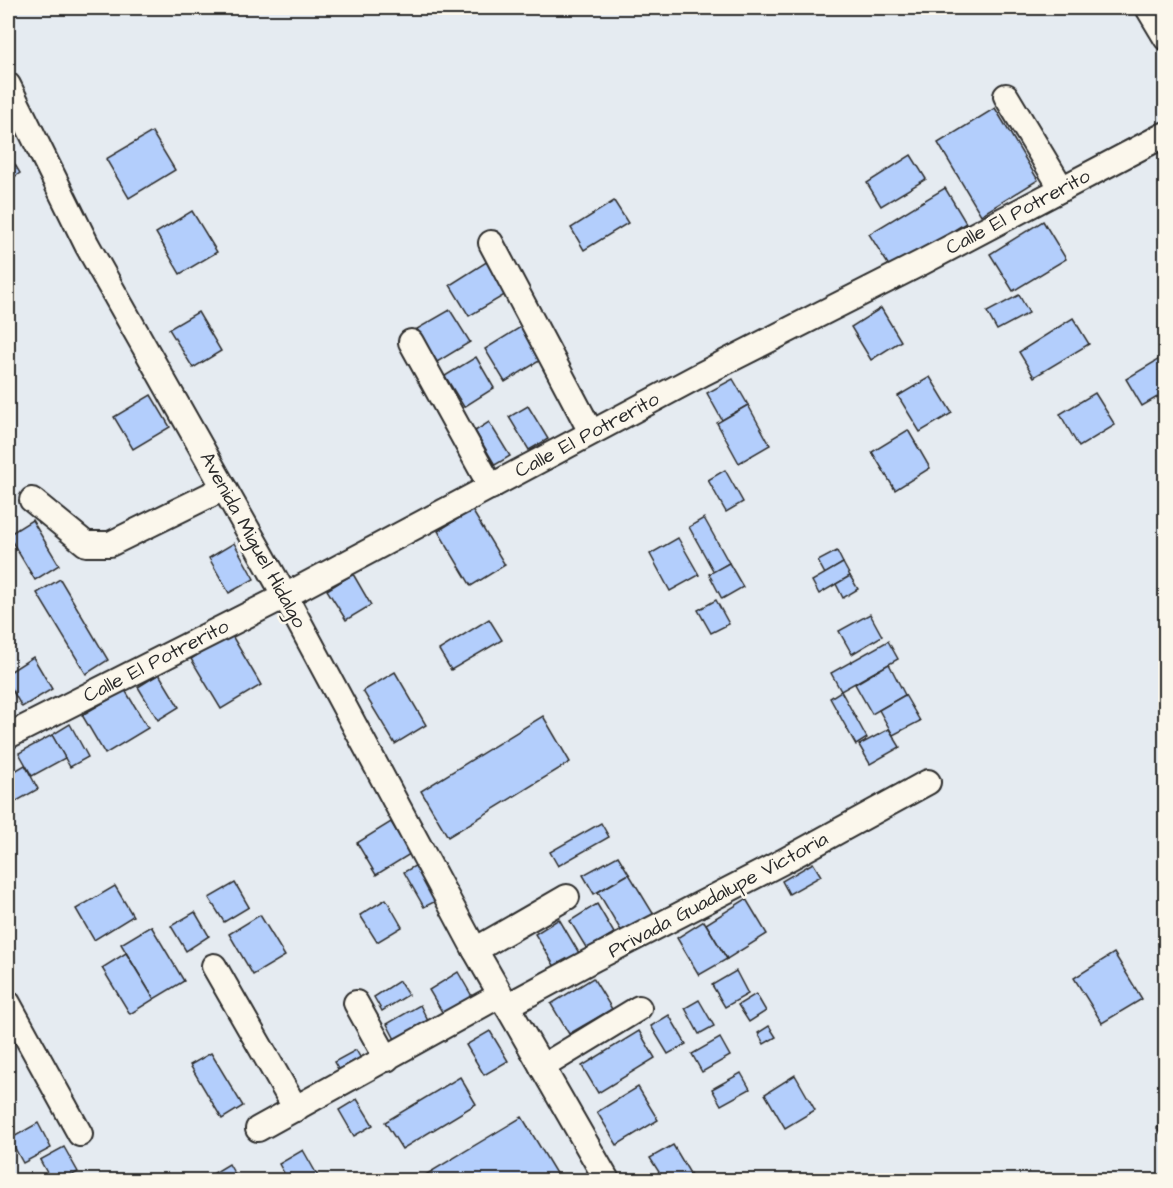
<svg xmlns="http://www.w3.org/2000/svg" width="1173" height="1188" font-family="'Architects Daughter',sans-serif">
<rect width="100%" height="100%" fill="#e5ebf1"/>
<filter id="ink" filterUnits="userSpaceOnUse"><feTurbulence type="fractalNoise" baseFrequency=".0167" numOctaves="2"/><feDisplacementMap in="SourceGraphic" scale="12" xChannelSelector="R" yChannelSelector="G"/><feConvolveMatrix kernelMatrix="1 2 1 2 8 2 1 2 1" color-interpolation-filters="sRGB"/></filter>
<g filter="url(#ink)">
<g fill="#b3cefc" stroke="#2b2b2b" stroke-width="1.5">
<polygon points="995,108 1038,180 981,215 938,143"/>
<polygon points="8,115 14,126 8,129"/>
<polygon points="152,132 175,170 129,198 106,159"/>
<polygon points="8,153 20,173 8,181"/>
<polygon points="911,155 926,179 881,206 867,183"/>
<polygon points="945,188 966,223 891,269 869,234"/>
<polygon points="614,201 628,223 584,250 571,228"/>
<polygon points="192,211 217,252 180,274 156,233"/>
<polygon points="1043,221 1066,259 1013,291 990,254"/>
<polygon points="488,261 508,293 469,316 450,285"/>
<polygon points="1019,295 1029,313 997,330 987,312"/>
<polygon points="881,308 901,341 871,360 851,327"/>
<polygon points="450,310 470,342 437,362 417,329"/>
<polygon points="198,312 221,351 193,368 169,329"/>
<polygon points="1073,318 1089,344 1034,377 1019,352"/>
<polygon points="524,325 544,358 505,382 485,349"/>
<polygon points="1166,355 1166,392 1142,406 1126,379"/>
<polygon points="476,357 494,388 464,407 445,376"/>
<polygon points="930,377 952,413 920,432 898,396"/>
<polygon points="733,379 748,405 722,420 707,393"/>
<polygon points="1095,393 1115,425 1079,447 1060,414"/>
<polygon points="151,395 170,427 133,449 114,417"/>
<polygon points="748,405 770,445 739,463 717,423"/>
<polygon points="528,406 548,439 529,450 509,417"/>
<polygon points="489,422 510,456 495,465 475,431"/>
<polygon points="908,430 930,468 895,490 872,452"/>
<polygon points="725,470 743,502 726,512 708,480"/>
<polygon points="472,510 505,565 471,586 438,531"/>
<polygon points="704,518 729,563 714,572 689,527"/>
<polygon points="32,520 59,565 35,580 8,535"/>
<polygon points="678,538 699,575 670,591 650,554"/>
<polygon points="234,543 254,579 229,593 209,558"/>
<polygon points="837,551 843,563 825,574 818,561"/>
<polygon points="729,563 743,587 722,599 709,574"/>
<polygon points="843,563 850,576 819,594 812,581"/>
<polygon points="353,574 371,605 346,620 327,590"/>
<polygon points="850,576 858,589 843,598 836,584"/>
<polygon points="60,579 108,660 86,674 37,593"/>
<polygon points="716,600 729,624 711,633 698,610"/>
<polygon points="870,614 882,636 852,654 839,631"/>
<polygon points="489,619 502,640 451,670 439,650"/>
<polygon points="231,634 261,685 221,709 191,659"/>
<polygon points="888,641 898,659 841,691 831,673"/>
<polygon points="33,657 52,689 22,707 8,683 8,673"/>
<polygon points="889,664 905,695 872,714 855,684"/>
<polygon points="395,672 426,725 395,744 363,691"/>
<polygon points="159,674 179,707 158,720 138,687"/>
<polygon points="125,690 148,728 105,754 82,715"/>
<polygon points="841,691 867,738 856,745 830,698"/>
<polygon points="905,695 920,721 893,735 879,710"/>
<polygon points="543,716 570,762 448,837 421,791"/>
<polygon points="70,724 88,757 70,767 52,735"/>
<polygon points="889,729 900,747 870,764 859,745"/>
<polygon points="52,735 65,758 32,776 19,753"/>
<polygon points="25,765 38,789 8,806 8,775"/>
<polygon points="391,822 410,854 376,875 357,843"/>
<polygon points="601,823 609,837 558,866 550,852"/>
<polygon points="618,856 629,874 594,894 583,875"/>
<polygon points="420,863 440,899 424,907 404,872"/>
<polygon points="813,863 821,876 789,894 782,881"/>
<polygon points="629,874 654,915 623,934 598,892"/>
<polygon points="235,883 249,907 224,922 209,898"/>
<polygon points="115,886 133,916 94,940 76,909"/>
<polygon points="386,899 402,927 377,942 360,915"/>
<polygon points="746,899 767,934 727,959 706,924"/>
<polygon points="597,904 614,933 587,949 570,921"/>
<polygon points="195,912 209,936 186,951 171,926"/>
<polygon points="260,915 285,956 253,975 229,934"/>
<polygon points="559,919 582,958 558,972 535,934"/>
<polygon points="704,921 727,959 699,975 677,938"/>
<polygon points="151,926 184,981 154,999 121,944"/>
<polygon points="126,953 154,999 130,1014 102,968"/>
<polygon points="1114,953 1142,999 1102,1023 1074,978"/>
<polygon points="736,971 748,994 725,1007 712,985"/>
<polygon points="458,972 477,1005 448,1022 429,990"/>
<polygon points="593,978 612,1009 569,1034 551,1004"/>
<polygon points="399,981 408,995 382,1011 374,997"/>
<polygon points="756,994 766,1011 749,1022 738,1005"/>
<polygon points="699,1000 714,1026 699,1034 685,1008"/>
<polygon points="420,1005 431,1027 398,1045 387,1024"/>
<polygon points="669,1015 686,1044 668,1054 651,1026"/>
<polygon points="769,1026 776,1037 764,1044 758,1033"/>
<polygon points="490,1031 508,1061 484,1075 466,1045"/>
<polygon points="639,1031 655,1058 598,1093 582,1066"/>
<polygon points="720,1038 730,1056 702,1072 692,1054"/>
<polygon points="356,1050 364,1064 342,1076 334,1062"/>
<polygon points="211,1053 243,1106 222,1119 190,1065"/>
<polygon points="741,1073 750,1089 721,1105 712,1089"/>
<polygon points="795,1075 815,1110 785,1128 765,1094"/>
<polygon points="460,1077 476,1104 402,1149 385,1122"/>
<polygon points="638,1087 658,1120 617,1145 597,1112"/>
<polygon points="357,1099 373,1125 354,1136 339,1110"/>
<polygon points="522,1117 560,1180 417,1180"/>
<polygon points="38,1123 51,1148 23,1163 10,1139"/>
<polygon points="1166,1123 1166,1142 1157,1128"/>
<polygon points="673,1145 694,1180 664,1180 650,1158"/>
<polygon points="64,1147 78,1172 63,1180 51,1180 40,1160"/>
<polygon points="303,1150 320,1180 288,1180 279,1164"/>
<polygon points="229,1164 238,1180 208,1180 206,1178"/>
</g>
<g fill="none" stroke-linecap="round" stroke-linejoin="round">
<defs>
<g id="street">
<polyline points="1148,8 1166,38"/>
<polyline points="8,85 87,245 285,596 475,950 607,1180"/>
<polyline points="1006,96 1062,189"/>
<polyline points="491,243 591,432"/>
<polyline points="411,342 491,487"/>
<polyline points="32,500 86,544 110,544 224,488"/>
<polyline points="8,736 285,596 702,374 921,263 1166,134"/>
<polyline points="475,950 567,897"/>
<polyline points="214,966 296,1109"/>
<polyline points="8,1003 80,1134"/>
<polyline points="356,1003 387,1059"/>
<polyline points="507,1006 594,959 782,862 928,782"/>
<polyline points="542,1067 639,1008"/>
<polyline points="258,1129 500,995"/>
</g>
</defs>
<use href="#street" stroke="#2b2b2b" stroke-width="28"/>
<use href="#street" stroke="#fbf7ec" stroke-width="24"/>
</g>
</g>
<g text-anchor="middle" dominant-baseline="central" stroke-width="5" stroke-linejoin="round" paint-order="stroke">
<g font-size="20" fill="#2b2b2b" stroke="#fbf7ec">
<text transform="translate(1018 212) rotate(-28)">Calle El Potrerito</text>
<text transform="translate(587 435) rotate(-28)">Calle El Potrerito</text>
<text transform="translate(253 540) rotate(61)">Avenida Miguel Hidalgo</text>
<text transform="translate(156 661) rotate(-27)">Calle El Potrerito</text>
<text transform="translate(718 895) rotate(-28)">Privada Guadalupe Victoria</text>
</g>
</g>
<rect width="1173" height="1188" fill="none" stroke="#fbf7ec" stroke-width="30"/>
<rect x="15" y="15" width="1143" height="1158" fill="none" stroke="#2b2b2b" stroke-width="2" filter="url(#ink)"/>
</svg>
